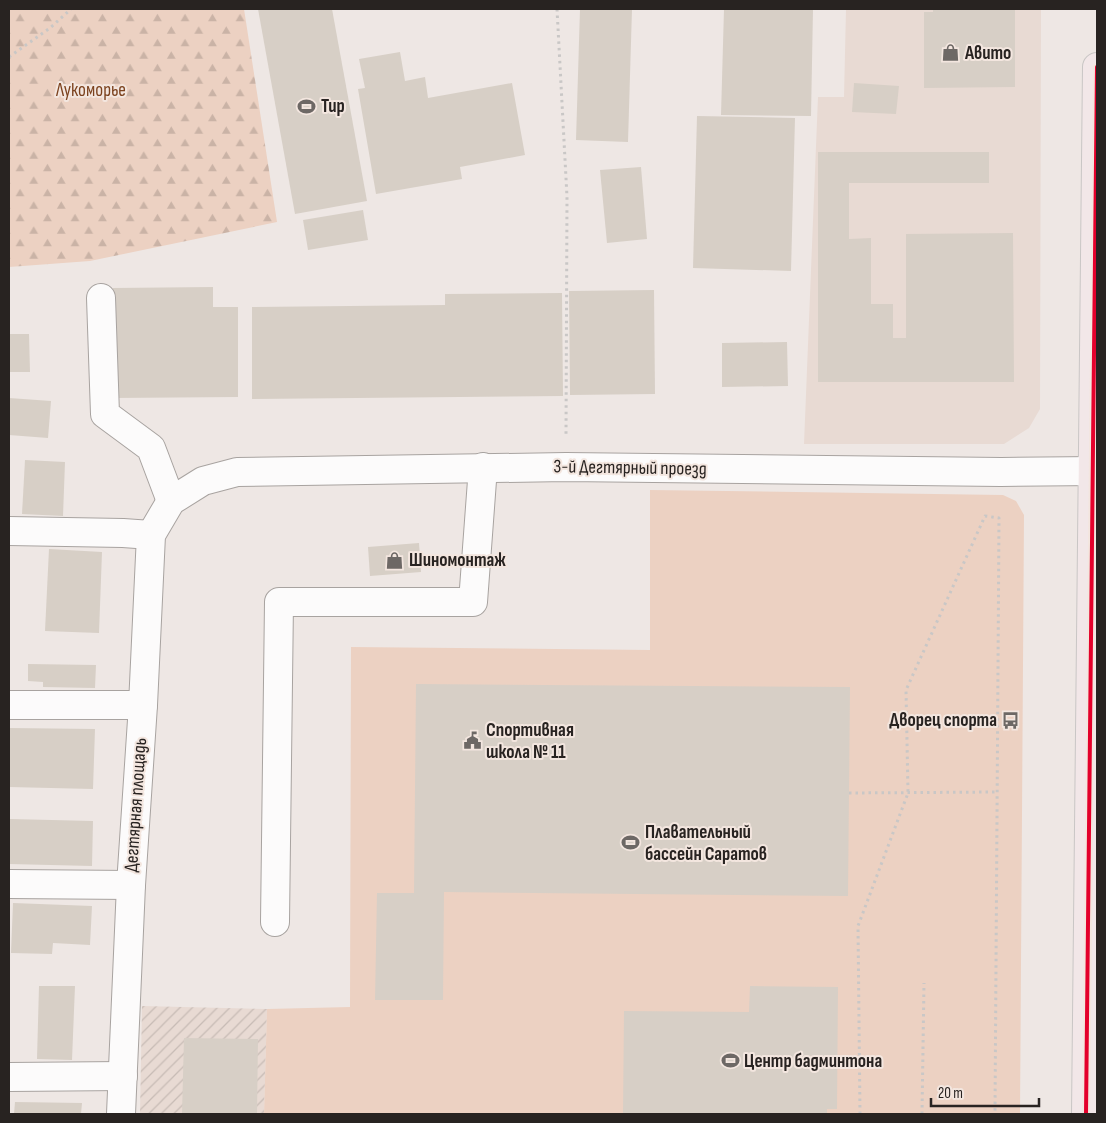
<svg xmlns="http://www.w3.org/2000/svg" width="1106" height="1123" font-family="'Sofia Sans Condensed',sans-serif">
<defs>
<pattern id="industrial-furrows" width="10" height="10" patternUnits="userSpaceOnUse" patternTransform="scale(1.25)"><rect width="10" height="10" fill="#e8dad3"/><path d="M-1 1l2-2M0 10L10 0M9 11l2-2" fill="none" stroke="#c7bbb5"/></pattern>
<pattern id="forest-firs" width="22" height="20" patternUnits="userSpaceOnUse" patternTransform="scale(1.25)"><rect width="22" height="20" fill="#ecd1c2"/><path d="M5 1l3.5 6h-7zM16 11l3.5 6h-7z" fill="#cab3a6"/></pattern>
</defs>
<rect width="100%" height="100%" fill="#eee7e4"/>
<polygon fill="#e8dad3" points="846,9 1041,9 1040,409 1029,428 1004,444 804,444 818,97 844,97"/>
<polygon fill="url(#industrial-furrows)" points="142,1006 267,1009 264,1114 140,1114"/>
<polygon fill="#ecd1c2" points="650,490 1003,495 1016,501 1024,515 1020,1114 264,1114 267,1009 350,1007 351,647 650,650"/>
<polygon fill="url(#forest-firs)" points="9,9 244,9 277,222 90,261 9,267"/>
<g fill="#d7cfc6">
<polygon points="258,9 332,9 367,201 295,214"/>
<polygon points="580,9 632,9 628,142 576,140"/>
<polygon points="724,9 813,9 811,116 721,115"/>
<polygon points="933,9 1015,9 1015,87 924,88 924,12 933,12"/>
<polygon points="400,52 405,81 425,77 428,98 512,83 525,155 460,167 462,179 376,194 358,89 365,88 359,59"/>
<polygon points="854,83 899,86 896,114 852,112"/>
<polygon points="697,116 795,118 791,271 693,268"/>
<polygon points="818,152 989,152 989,183 849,183 849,239 871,238 871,304 893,304 893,338 906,338 906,234 1013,233 1014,382 818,382"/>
<polygon points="641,167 647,239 607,243 600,170"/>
<polygon points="363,210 368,240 308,250 303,220"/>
<polygon points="213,287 213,307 238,307 238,397 113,398 113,288"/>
<polygon points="654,290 655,394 570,395 569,291"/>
<polygon points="562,293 563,396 252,399 252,307 445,305 445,294"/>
<polygon points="9,334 29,334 30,372 9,372"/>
<polygon points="787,342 788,386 722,387 722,343"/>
<polygon points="9,398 51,401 48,438 9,435"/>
<polygon points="25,460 65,462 63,516 22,514"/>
<polygon points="419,543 421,572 370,576 368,547"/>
<polygon points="49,549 102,552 99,633 45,631"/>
<polygon points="28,664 96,665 95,688 43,687 43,682 28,681"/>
<polygon points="416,684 850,687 848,896 444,892 443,1000 375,1000 377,893 414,893"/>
<polygon points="9,728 95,729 93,789 9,787"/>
<polygon points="10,819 93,821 92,866 9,864"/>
<polygon points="13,903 92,906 90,945 53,943 52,954 11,953"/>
<polygon points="39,986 75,986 72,1060 37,1059"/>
<polygon points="750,986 838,987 837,1109 827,1109 827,1114 623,1114 624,1011 749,1012"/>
<polygon points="184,1038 258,1039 257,1114 182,1114"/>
<polygon points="15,1102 82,1103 81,1114 14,1114"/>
</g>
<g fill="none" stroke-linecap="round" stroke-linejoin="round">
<defs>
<g id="minor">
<polyline points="101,298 105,414 151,448 171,501"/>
<polyline points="9,531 123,533 151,535"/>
<polyline points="9,705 143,705"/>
<polyline points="9,884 131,885"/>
<polyline points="275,922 279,602 473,602 483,467"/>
<polyline points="9,1077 123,1076"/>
<polyline points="121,1114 131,885 143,705 151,535 171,501 203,481 237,472 566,467 1001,472 1097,471"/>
</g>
<polyline id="major" points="1086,1114 1097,67"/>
</defs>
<use href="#minor" stroke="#a8a3a0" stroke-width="30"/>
<use href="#major" stroke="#c9c6c5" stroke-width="30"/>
<g stroke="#c9c7c6" stroke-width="3" stroke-dasharray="2.5 4" stroke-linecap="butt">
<polyline points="557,9 567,197 566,435"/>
<polyline points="9,57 50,28 71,9"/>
<polyline points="849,793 997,792"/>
<polyline points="860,1114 858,926 908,793 906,690 985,516 999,518 995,1114"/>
<polyline points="922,1114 924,983"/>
</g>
<use href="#minor" stroke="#fcfbfb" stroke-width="28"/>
<use href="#major" stroke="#f2e7e8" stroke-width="28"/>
<defs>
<polyline id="bus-1" points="1086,1114 1097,67"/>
</defs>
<use href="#bus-1" stroke="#f3e6df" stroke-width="8"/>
<use href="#bus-1" stroke="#e4002b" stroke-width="4"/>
</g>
<defs>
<symbol id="shop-bare" viewBox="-9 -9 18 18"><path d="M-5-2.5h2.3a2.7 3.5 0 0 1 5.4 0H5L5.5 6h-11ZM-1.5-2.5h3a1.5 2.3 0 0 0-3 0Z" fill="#6d6865" stroke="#f3e6df" stroke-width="2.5" paint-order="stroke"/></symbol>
<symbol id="stadium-bare" viewBox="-9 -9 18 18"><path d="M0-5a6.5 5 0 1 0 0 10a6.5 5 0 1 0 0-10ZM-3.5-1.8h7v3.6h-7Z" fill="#6d6865" stroke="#f3e6df" stroke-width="2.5" paint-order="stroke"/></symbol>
<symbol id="bus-bare" viewBox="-9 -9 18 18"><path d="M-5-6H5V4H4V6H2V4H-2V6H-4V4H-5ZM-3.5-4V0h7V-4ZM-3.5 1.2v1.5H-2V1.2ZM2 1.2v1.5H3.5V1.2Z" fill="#6d6865" stroke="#f3e6df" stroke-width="2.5" paint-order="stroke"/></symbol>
<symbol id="civic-bare" viewBox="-9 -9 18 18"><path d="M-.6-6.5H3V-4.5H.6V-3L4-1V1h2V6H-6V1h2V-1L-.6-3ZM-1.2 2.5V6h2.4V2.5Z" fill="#6d6865" stroke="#f3e6df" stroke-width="2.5" paint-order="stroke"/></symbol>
</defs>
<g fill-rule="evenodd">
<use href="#shop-bare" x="938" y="40" width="25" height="25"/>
<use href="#stadium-bare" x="294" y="94" width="25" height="25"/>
<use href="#shop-bare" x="382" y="548" width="25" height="25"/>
<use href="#bus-bare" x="998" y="708" width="25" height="25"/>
<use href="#civic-bare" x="460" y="728" width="25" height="25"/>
<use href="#stadium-bare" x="618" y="830" width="25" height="25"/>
<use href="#stadium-bare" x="718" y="1048" width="25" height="25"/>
</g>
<g text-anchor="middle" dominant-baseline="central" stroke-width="4" stroke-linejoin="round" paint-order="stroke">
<g font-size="19" font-weight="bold" fill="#282321" stroke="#f3e6df" text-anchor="start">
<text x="965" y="53">Авито</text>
<text x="321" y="106">Тир</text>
<text x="409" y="560">Шиномонтаж</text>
<text x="997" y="720" text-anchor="end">Дворец спорта</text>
<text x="486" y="730">Спортивная<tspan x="486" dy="22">школа № 11</tspan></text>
<text x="645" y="832">Плавательный<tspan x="645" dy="22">бассейн Саратов</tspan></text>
<text x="744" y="1061">Центр бадминтона</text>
</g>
<g font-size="19" fill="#7c421e" stroke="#f3e6df">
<text x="91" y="90">Лукоморье</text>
</g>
<g font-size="19" fill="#282321" stroke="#f3e6df">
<text transform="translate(630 468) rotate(1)">3-й Дегтярный проезд</text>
<text transform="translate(136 805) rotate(-86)">Дегтярная площадь</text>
</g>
</g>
<rect width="1106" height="1123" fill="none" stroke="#282321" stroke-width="20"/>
<path d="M931 1098v8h108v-8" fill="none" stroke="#282321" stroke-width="2.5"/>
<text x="938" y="1098" font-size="15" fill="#282321" stroke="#f3e6df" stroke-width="4" paint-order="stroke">20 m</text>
</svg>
